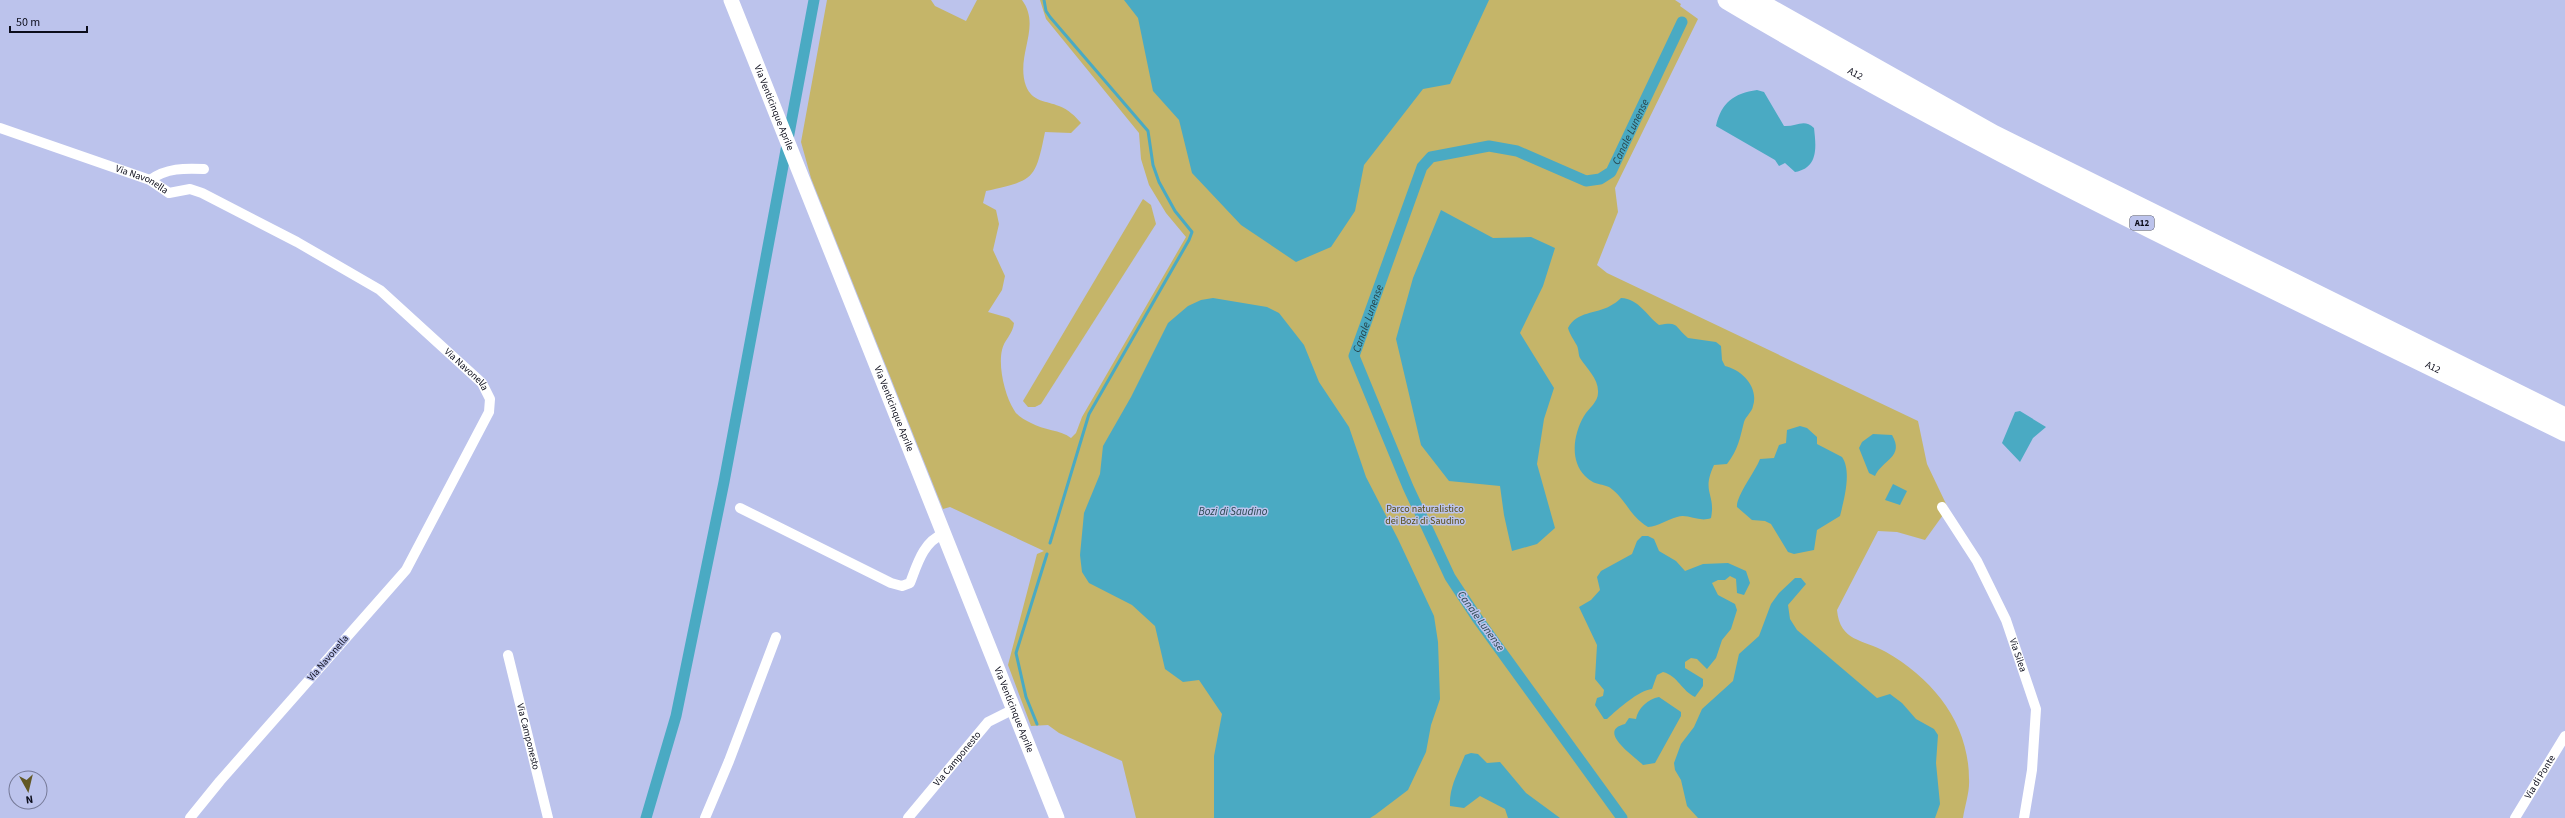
<svg xmlns="http://www.w3.org/2000/svg" width="2565" height="818" font-family="'Source Sans 3',sans-serif">
<rect width="100%" height="100%" fill="#bcc3ec"/>
<g fill="#c5b569">
<path d="M827 0H931L935 6 966 21 977 0H1022C1042 27 1015 55 1026 86 1032 102 1047 101 1059 106 1069 110 1075 116 1081 123L1071 133 1045 132C1035 181 1034 180 986 191L983 203 996 210 999 224 993 250 1005 276 1002 290 988 312 1009 318 1014 323C1013 334 1004 340 1002 350 998 367 1005 396 1014 410 1017 416 1025 420 1031 423 1043 430 1061 430 1071 438L1076 433 1082 417 1186 237 1166 213 1149 185 1141 159 1139 133 1046 19 1040 0H1675L1681 4 1680 6 1698 19 1615 188 1618 212 1597 265 1607 273 1918 421 1927 464 1948 508 1925 540 1897 532 1878 531 1837 610C1840 642 1863 639 1886 652 1933 679 1969 723 1969 779 1970 791 1965 805 1963 818H1136L1122 761 1059 733 1048 725 1031 726 1008 665 1037 554 1044 551 950 507 943 509 811 178 801 142Z"/>
<polygon points="1143,199 1151,205 1156,224 1041,404 1035,407 1028,407 1023,401"/>
</g>
<g fill="#4aaac3">
<polygon points="1124,0 1489,0 1450,84 1423,89 1364,165 1355,211 1331,247 1296,262 1241,225 1192,173 1179,120 1153,91 1138,18"/>
<path d="M1757 90 1764 92 1784 126C1796 127 1804 118 1814 128 1816 146 1819 168 1795 172L1785 163 1779 166 1775 160 1716 126C1721 103 1734 93 1757 90Z"/>
<polygon points="1441,210 1493,238 1531,237 1555,248 1543,286 1520,333 1554,388 1544,419 1537,464 1555,528 1537,544 1512,551 1504,515 1500,486 1449,481 1421,445 1396,339 1413,278"/>
<polygon points="1213,298 1267,307 1279,313 1304,345 1319,382 1349,427 1366,477 1398,539 1434,616 1438,642 1440,699 1431,725 1426,752 1408,790 1375,815 1370,818 1214,818 1214,756 1222,714 1199,680 1183,682 1165,669 1155,626 1132,605 1089,583 1082,572 1080,555 1084,513 1100,474 1103,446 1131,397 1168,323 1188,306 1201,300"/>
<path d="M1621 298C1639 299 1646 315 1659 325 1679 321 1674 326 1688 338L1716 342 1721 346 1722 360 1725 366C1742 370 1759 387 1753 406 1752 412 1746 416 1744 422 1740 438 1738 450 1727 464L1714 465C1701 493 1716 493 1711 518 1699 523 1688 513 1677 517 1666 520 1659 526 1648 527 1629 515 1628 503 1613 490 1605 482 1597 488 1585 476 1569 460 1574 433 1584 416 1589 408 1598 402 1598 393 1599 379 1587 369 1580 358 1578 354 1579 348 1576 344 1573 338 1570 335 1568 328 1577 311 1596 314 1610 306 1614 304 1618 301 1621 298Z"/>
<polygon points="2020,411 2046,427 2033,438 2020,462 2002,443 2015,412"/>
<path d="M1800 426 1807 428 1817 437V444L1842 457C1852 471 1844 500 1840 516L1817 530 1814 550 1794 554 1788 552 1771 524 1765 521 1752 520 1737 507C1736 496 1755 472 1760 459L1774 458 1779 445 1786 443 1787 430Z"/>
<path d="M1873 434 1892 435C1905 457 1882 460 1875 476L1869 473 1859 448 1862 442Z"/>
<polygon points="1893,484 1907,491 1900,505 1885,500"/>
<path d="M1642 536H1648L1654 539 1659 551 1676 561 1685 571 1703 564 1728 563 1746 571 1750 583 1744 595 1737 593 1736 579 1730 576 1725 580H1718L1712 583 1718 595 1735 604 1737 610 1731 629 1722 640 1716 658 1707 669 1697 659 1691 658 1685 662V668L1703 679V686L1695 697C1682 691 1678 676 1663 672L1657 675 1652 689C1639 690 1618 709 1607 719H1604L1595 705 1597 698 1603 696 1604 690 1595 679 1597 645 1579 607 1591 600 1600 590 1597 577 1601 571 1632 554 1637 541Z"/>
<polygon points="1795,578 1801,578 1806,584 1788,605 1790,619 1797,630 1877,698 1890,694 1902,703 1916,719 1934,729 1938,735 1936,763 1940,804 1935,818 1698,818 1687,806 1681,780 1675,770 1674,763 1681,744 1694,727 1702,709 1733,681 1739,654 1759,636 1771,604 1779,593"/>
<path d="M1659 697 1681 712V716L1655 763 1643 765C1634 756 1596 731 1625 724L1629 718 1636 719C1638 708 1648 699 1659 697Z"/>
<path d="M1471 753 1478 754 1487 763 1500 762 1526 793 1560 818H1508L1505 809 1480 796 1464 808 1450 806C1449 787 1458 773 1465 755Z"/>
</g>
<g fill="none" stroke-linecap="round" stroke-linejoin="round">
<g stroke="#4aaac3" stroke-width="3">
<polyline points="1044,0 1046,11 1050,17 1148,131 1153,165 1159,182 1175,211 1192,232 1189,240 1089,414 1050,543"/>
<polyline points="1037,724 1026,697 1016,653 1047,554"/>
</g>
<g stroke="#4aaac3" stroke-width="11">
<polyline points="646,818 676,716 724,482 814,0"/>
<path id="s1" d="M1622 818 1477 618 1450 577 1408 487 1354 356 1422 167 1431 157 1489 146 1517 151 1586 181 1600 179 1611 172 1682 22"/>
</g>
<g stroke="#fff" stroke-width="10">
<path id="s2" d="M0 128 150 180 169 193 190 189 202 193 297 242 380 290 482 383 490 399 489 412 406 570 220 781 190 818"/>
<path d="M150 180C166 168 185 168 204 169"/>
<path id="s3" d="M1942 507 1977 561 2006 620 2036 709 2032 770 2024 818"/>
<path d="M740 508 891 583 902 586 910 583C917 565 923 542 943 534"/>
<path id="s4" d="M508 655 548 818"/>
<polyline points="705,818 729,761 776,637"/>
<path id="s5" d="M908 818 988 722 1014 709"/>
<path id="s6" d="M2515 818 2565 736"/>
</g>
<path stroke="#fff" stroke-width="15" id="s7" d="M731 0 1057 818"/>
<g stroke="#fff" stroke-width="19">
<path id="s8" d="M1727 0C1997 161 2283 293 2565 432"/>
<polyline points="1755,0 1993,134 2565,417"/>
</g>
</g>
<g text-anchor="middle" dominant-baseline="central" stroke-width="3" stroke-linejoin="round" paint-order="stroke">
<rect fill="#bcc3ec" stroke="#41445a" stroke-width="1" x="2130" y="216" width="24" height="14" rx="3"/>
<g font-size="9" font-weight="bold" fill="#0c0d1b">
<text x="2142" y="223">A12</text>
</g>
<g font-size="10" fill="#0c0d1b" stroke="#bcc3ec">
<text stroke="none"><textPath href="#s8" startOffset="148">A12</textPath></text>
<text stroke="none"><textPath href="#s7" startOffset="116">Via Venticinque Aprile</textPath></text>
<text stroke="none"><textPath href="#s2" startOffset="151">Via Navonella</textPath></text>
<text stroke="none"><textPath href="#s8" startOffset="796">A12</textPath></text>
<text stroke="none"><textPath href="#s2" startOffset="536">Via Navonella</textPath></text>
<text stroke="none"><textPath href="#s7" startOffset="440">Via Venticinque Aprile</textPath></text>
<text stroke="none"><textPath href="#s3" startOffset="167">Via Silea</textPath></text>
<text transform="translate(328 658) rotate(-49)">Via Navonella</text>
<text stroke="none"><textPath href="#s7" startOffset="764">Via Venticinque Aprile</textPath></text>
<text stroke="none"><textPath href="#s4" startOffset="84">Via Camponesto</textPath></text>
<text stroke="none"><textPath href="#s5" startOffset="77">Via Camponesto</textPath></text>
<text stroke="none"><textPath href="#s6" startOffset="48">Via di Ponte</textPath></text>
</g>
<g font-size="10" fill="#584d14" stroke="#bcc3ec">
<text x="1425" y="509">Parco naturalistico<tspan x="1425" dy="12">dei Bozi di Saudino</tspan></text>
</g>
<g font-size="11" font-style="italic" fill="#27454d" stroke="#bcc3ec">
<text stroke="none"><textPath href="#s1" startOffset="986">Canale Lunense</textPath></text>
<text stroke="none"><textPath href="#s1" startOffset="577">Canale Lunense</textPath></text>
<text x="1233" y="511">Bozi di Saudino</text>
<text transform="translate(1481 621) rotate(54)">Canale Lunense</text>
</g>
</g>
<g transform="translate(28 790) rotate(172)"><circle r="19" fill="#bcc3ec" stroke="#767a98"/>
<path d="M0-3L7 15L0 10L-7 15Z" fill="#625824"/>
<text y="-6" font-size="11" font-weight="bold" text-anchor="middle" fill="#0c0d1b">N</text>
</g>
<path d="M10 26v6h77v-6" fill="none" stroke="#0c0d1b" stroke-width="2"/>
<text x="16" y="26" font-size="12" fill="#0c0d1b" stroke="#bcc3ec" stroke-width="3" paint-order="stroke">50 m</text>
</svg>
